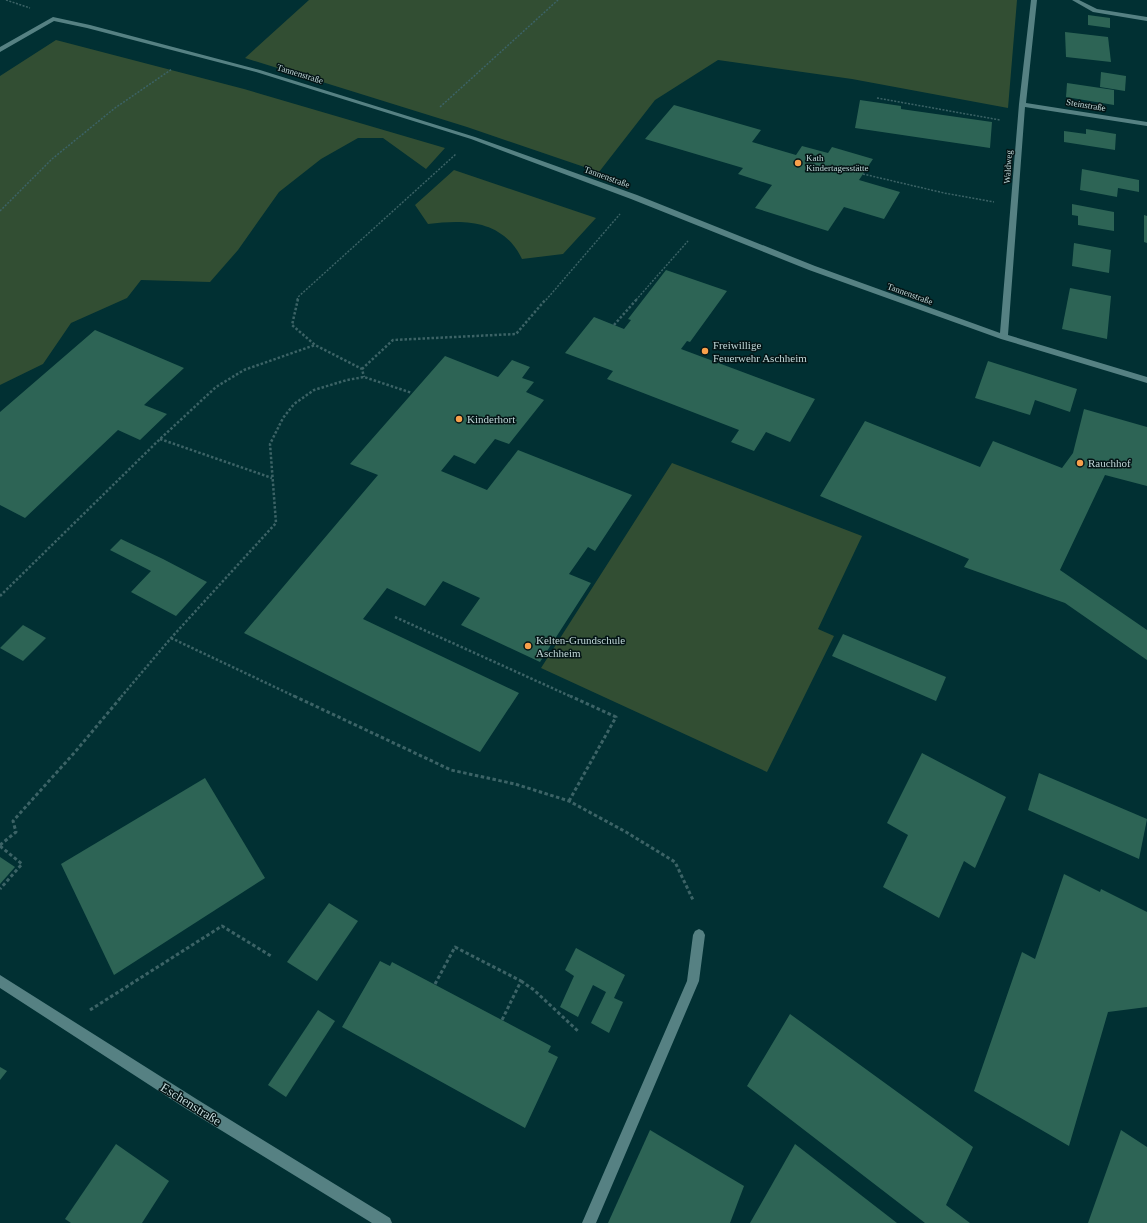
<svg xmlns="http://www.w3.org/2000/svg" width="1147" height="1223" font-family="Georgia,serif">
<rect width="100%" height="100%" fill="#013033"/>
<g fill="#324e33">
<polygon points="309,0 1017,0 1008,108 852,79 718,60 655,100 599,172 467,127 245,58"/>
<polygon points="56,40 244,89 445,148 426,169 383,138 358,138 321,159 279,192 238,250 210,282 141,280 127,298 71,323 43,364 0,385 0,76"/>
<path d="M454 170 596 218 563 254 522 259C503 220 466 219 428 224L415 205Z"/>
<polygon points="672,463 862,536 818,629 834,636 767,772 541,668"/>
</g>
<g fill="#2d6455">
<polygon points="1088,15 1110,18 1110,28 1088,25"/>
<polygon points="1065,32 1108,37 1111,62 1066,57"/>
<polygon points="1101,72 1126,76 1125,91 1100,87"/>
<polygon points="1067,83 1114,90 1114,105 1066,97"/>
<polygon points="860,100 901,106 901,109 992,122 990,148 855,128"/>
<polygon points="674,105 761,130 752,142 796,155 802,146 828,153 832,147 873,159 859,180 900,192 884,219 844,207 828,231 755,208 772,185 738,174 743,168 645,139"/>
<polygon points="1086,129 1116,134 1115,150 1064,142 1064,131 1086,134"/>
<polygon points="1082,169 1139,180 1139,192 1118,188 1117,197 1080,190"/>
<polygon points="1072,204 1114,212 1114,231 1078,225 1078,216 1072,215"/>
<polygon points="1144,215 1147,216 1147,243 1144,242"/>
<polygon points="1074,243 1111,250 1109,273 1072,266"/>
<polygon points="666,270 727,291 690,342 687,341 681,349 815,399 790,442 766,432 754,451 731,442 739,430 607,379 613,371 565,353 594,317 624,329 631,320 628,319"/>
<polygon points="1070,288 1111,296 1107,339 1062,329"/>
<polygon points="95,330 184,368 144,405 167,414 140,440 118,430 25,518 0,505 0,412"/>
<polygon points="445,356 498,377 512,360 530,367 522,378 534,382 526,392 544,400 509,444 495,439 475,464 454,455 441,471 487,490 518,450 632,495 595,551 588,547 569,574 591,583 540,662 461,625 480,598 443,581 425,606 387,588 363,619 519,693 480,752 244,633 378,475 350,464"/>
<polygon points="988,361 1077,389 1070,412 1035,400 1030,415 975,398"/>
<polygon points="1084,409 1147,427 1147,486 1105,475 1060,570 1147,630 1147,660 1065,603 964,567 969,559 820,496 865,421 980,467 993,441 1062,468 1073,453"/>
<polygon points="121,539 163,559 207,582 176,616 131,592 151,571 110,550"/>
<polygon points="23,625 46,638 23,661 0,648"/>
<polygon points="843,634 946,677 936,701 832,656"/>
<polygon points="922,753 1006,797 975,868 964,861 939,918 883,887 908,835 887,823"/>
<polygon points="1039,773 1147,819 1139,859 1028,810"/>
<polygon points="205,778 265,878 114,975 61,864"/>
<polygon points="0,857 15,867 0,884"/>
<polygon points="1064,874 1100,892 1101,889 1147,912 1147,1007 1108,1012 1069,1146 974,1091 1022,952 1035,959"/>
<polygon points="329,903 358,921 317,981 287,962"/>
<polygon points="576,948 625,975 614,998 623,1002 609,1033 591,1023 606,992 593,985 578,1017 560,1007 574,976 565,970"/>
<polygon points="380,961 390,966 392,962 551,1046 548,1052 558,1057 525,1128 342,1027"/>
<polygon points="318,1010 335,1021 286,1097 268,1085"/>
<polygon points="790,1014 973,1147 946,1205 970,1223 925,1223 747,1086"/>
<polygon points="0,1067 7,1071 0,1080"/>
<polygon points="650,1130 744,1186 730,1223 608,1223"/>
<polygon points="1121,1130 1147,1147 1147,1223 1088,1223"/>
<polygon points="116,1144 169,1181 142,1223 71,1223 65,1219"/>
<polygon points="795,1144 897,1223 750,1223"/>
</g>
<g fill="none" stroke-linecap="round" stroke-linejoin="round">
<g stroke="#3c6366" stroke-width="1.5" stroke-dasharray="2 1.5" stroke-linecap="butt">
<polyline points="6,0 30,8"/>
<polyline points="877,98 1000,120"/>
<polyline points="440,107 558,0"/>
<polyline points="863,174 944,193 994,202"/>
<polyline points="0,211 52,159 115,108 172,69"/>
<polyline points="297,300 298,297 456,154"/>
<polyline points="546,300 620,214"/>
<polyline points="636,300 688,241"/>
</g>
<g stroke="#3c6366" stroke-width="2.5" stroke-dasharray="2.5 2" stroke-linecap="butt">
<polyline points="298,299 292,325 315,345 362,369 364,377"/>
<polyline points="614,325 637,299"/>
<polyline points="362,369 393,340 516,334 546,299"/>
<polyline points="160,439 272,478"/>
<polyline points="0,596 160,439 216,387 244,370 315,345"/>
<polyline points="395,617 572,697"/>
<polyline points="171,638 296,697"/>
<polyline points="121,697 171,638 276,523 270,444 283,418 294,404 314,390 347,380 364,377 412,393"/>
</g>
<g stroke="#3c6366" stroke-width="3" stroke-dasharray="3.5 2.5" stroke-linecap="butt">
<polyline points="294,696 451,770 515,784 569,801 626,832 675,862 693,900"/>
<polyline points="569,801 616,717 570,696"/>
<polyline points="0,845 16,832 13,821 75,752 122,696"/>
<polyline points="0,846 22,864 0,889"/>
<polyline points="521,981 534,990 579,1032"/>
<polyline points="435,984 455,947 521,981 502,1020"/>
<polyline points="90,1010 222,926 271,956"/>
</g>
<g fill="#568183" fill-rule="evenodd">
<polygon points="1031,0 1037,0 1026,103 1147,122 1147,126 1025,107 1008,335 1147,377 1147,383 1001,339 809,270 631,199 471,139 256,72 87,28 54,21 0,52 0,47 53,17 90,25 260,70 475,137 637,195 815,266 1000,333 1019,104"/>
<polygon points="1072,0 1079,0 1097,9 1147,17 1147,21 1093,12"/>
<polygon points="699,929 703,931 705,935 699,981 596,1223 582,1223 687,981 693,935 695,931"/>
<polygon points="0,975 198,1100 390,1218 392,1223 372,1223 188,1110 0,988"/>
</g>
</g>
<g fill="#f8a04b" stroke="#041516" stroke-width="1.5">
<circle cx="798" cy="163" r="4"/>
<circle cx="705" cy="351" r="4"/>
<circle cx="459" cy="419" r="4"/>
<circle cx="1080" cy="463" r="4"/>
<circle cx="528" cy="646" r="4"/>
</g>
<g text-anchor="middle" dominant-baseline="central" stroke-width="3" stroke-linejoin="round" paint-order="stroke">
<g font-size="9" fill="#c1d7d8" stroke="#041516">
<text transform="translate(300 74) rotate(17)">Tannenstraße</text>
<text transform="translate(1086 105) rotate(9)">Steinstraße</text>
<text transform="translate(1008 167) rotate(-86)">Waldweg</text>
<text transform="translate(607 177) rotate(20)">Tannenstraße</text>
<text transform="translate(910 294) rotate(20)">Tannenstraße</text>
</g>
<g font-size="9" fill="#c1d7d8" stroke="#041516" text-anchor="start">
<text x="806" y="158">Kath<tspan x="806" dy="10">Kindertagesstätte</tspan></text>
</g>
<g font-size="11" fill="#c1d7d8" stroke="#041516" text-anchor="start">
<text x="713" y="345">Freiwillige<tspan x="713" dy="13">Feuerwehr Aschheim</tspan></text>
<text x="467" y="419">Kinderhort</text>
<text x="1088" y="463">Rauchhof</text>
<text x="536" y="640">Kelten-Grundschule<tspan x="536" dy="13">Aschheim</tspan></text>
</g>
<g font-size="13" fill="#c1d7d8" stroke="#041516">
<text transform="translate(191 1104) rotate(32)">Eschenstraße</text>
</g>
</g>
</svg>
